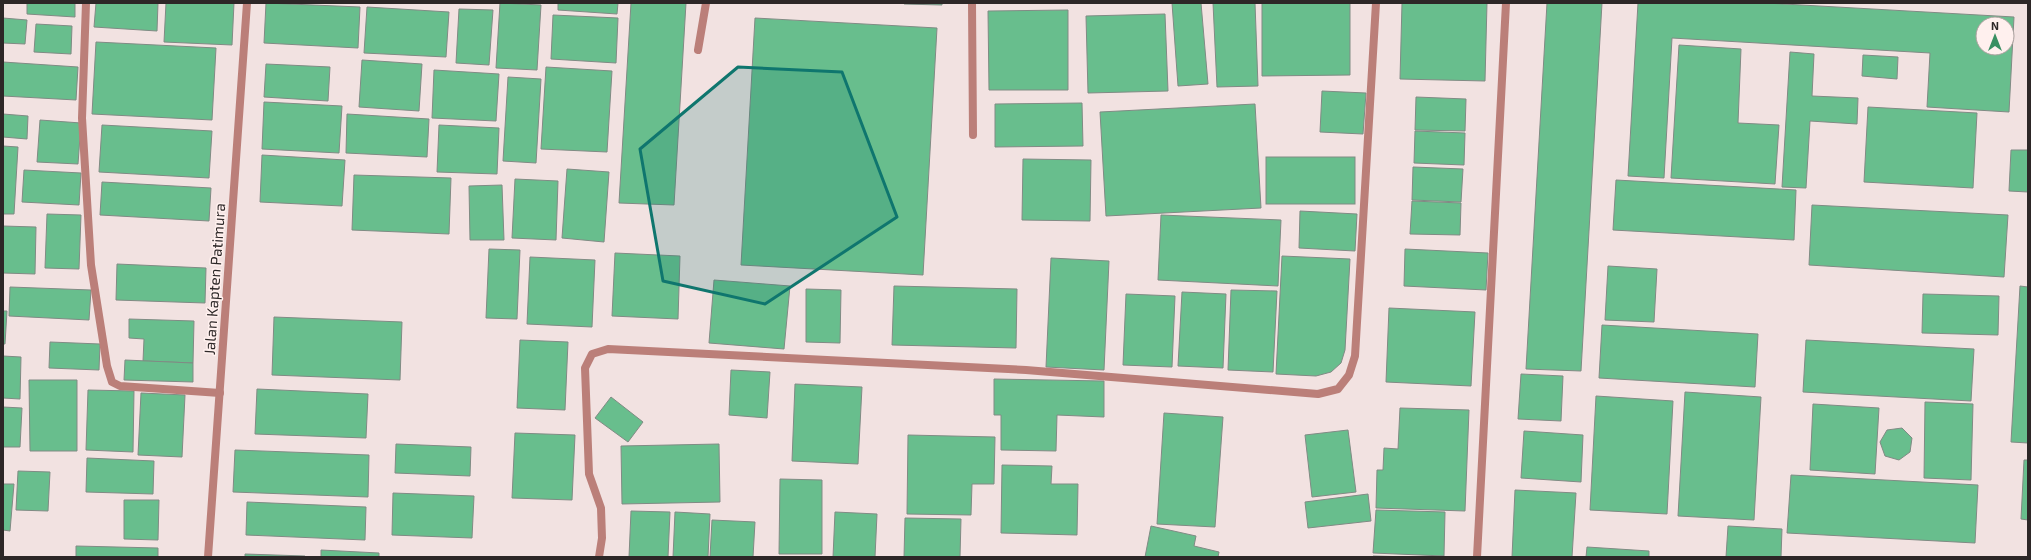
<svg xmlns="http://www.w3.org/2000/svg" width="2031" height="560" font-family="'Exo 2',sans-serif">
<rect width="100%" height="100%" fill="#f2e2e1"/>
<g fill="#68be8d" stroke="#808b84" fill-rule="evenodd">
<polygon points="27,3 75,3 75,17 27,14"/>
<polygon points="96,3 158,3 157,31 94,27"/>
<polygon points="166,3 234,3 232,45 164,42"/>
<polygon points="266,3 360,7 358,48 264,43"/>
<polygon points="500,3 541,5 537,70 496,68"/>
<polygon points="558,3 618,3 617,14 558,10"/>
<polygon points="631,3 686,3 674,205 619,203"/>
<polygon points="904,3 942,3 942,5 904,4"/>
<polygon points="1172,3 1201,3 1208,84 1178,86"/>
<polygon points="1213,3 1255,3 1258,86 1217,87"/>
<polygon points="1262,3 1350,3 1350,75 1262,76"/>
<polygon points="1402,3 1487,3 1485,81 1400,79"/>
<polygon points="1547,3 1602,3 1581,371 1526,369"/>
<path d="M1638 3H1766L2014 17 2009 112 1927 107 1930 53 1672 38 1664 178 1628 176ZM1983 24H2007V48H1983Z"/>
<polygon points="367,7 449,12 446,57 364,53"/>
<polygon points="459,9 493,10 489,65 456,63"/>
<polygon points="1068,10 1068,90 989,90 988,11"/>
<polygon points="1165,14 1168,91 1088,93 1086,16"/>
<polygon points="553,15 618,18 616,63 551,59"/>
<polygon points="3,18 27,20 25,44 3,43"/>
<polygon points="755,18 937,28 923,275 741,265"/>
<polygon points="36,24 72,26 71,54 34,52"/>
<polygon points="96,42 216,48 212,120 92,114"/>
<polygon points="1679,45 1741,49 1738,123 1779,125 1775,184 1671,178"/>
<polygon points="1790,52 1814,54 1812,96 1858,98 1857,124 1810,121 1806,188 1782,187"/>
<polygon points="1863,55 1898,57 1897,79 1862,76"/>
<polygon points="362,60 422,64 419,111 359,107"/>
<polygon points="3,62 78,67 76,100 3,96"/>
<polygon points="266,64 330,67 328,101 264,97"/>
<polygon points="546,67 612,71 607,152 541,149"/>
<polygon points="434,70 499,74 496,121 432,118"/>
<polygon points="508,77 541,79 536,163 503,161"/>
<polygon points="1322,91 1366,93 1363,134 1320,132"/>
<polygon points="1416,97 1466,99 1465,131 1415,130"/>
<polygon points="264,102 342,106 339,153 262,149"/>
<polygon points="1082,103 1083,146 995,147 995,104"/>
<polygon points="1255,104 1261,208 1106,216 1100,112"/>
<polygon points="1868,107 1977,113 1973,188 1864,182"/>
<polygon points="3,114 28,116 27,139 3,137"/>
<polygon points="347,114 429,119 427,157 346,153"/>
<polygon points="40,120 81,123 78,164 37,162"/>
<polygon points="102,125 212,131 209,178 99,172"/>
<polygon points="439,125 499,128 497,174 437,172"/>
<polygon points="1415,131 1465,133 1464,165 1414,163"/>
<polygon points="3,146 18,147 14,214 3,214"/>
<polygon points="2011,150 2028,150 2028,192 2009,191"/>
<polygon points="262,155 345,160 342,206 260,202"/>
<rect x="1266" y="157" width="89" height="47"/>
<polygon points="1023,159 1091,160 1090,221 1022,220"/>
<polygon points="1413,167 1463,169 1461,202 1412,200"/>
<polygon points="567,169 609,172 604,242 562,238"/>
<polygon points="24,170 81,173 79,205 22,202"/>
<polygon points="354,175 451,178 449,234 352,230"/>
<polygon points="515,179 558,181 556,240 512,238"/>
<polygon points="1616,180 1796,190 1794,240 1613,230"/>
<polygon points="102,182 211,188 209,221 100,215"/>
<polygon points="502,185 504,240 470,240 469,186"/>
<polygon points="1412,201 1461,203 1460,235 1410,234"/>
<polygon points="1812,205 2008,215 2004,277 1809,265"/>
<polygon points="1300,211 1357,214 1355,251 1299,248"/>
<polygon points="47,214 81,215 79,269 45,268"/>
<polygon points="1161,215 1281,220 1278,286 1158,280"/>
<polygon points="3,226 36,227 35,274 3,273"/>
<polygon points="489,249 520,250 517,319 486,318"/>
<polygon points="1405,249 1488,253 1486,290 1404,286"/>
<polygon points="615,253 680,256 678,319 612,316"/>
<polygon points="1282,256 1350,259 1345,350 1341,363 1331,372 1316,376 1276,374"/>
<polygon points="530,257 595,260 592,327 527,324"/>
<polygon points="1051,258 1109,261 1104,370 1046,367"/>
<polygon points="117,264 206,268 205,303 116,300"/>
<polygon points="1608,266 1657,269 1654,322 1605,320"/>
<polygon points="714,280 790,286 784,349 709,343"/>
<polygon points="894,286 1017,289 1016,348 892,345"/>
<polygon points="2020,286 2028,287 2028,443 2011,442"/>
<polygon points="10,287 91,290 89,320 9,316"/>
<polygon points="806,289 841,290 840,343 806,342"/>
<polygon points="1231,290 1277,291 1273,372 1228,370"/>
<polygon points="1182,292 1226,294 1223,368 1178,366"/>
<polygon points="1126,294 1175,296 1172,367 1123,365"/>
<polygon points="1923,294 1999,296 1998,335 1922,333"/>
<polygon points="1389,308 1475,312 1471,386 1386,382"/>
<polygon points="3,311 7,311 5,344 3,344"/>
<polygon points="274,317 402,322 400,380 272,375"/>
<polygon points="129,319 194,321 193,363 143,361 144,339 129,338"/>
<polygon points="1602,325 1758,334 1755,387 1599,378"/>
<polygon points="520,340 568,342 565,410 517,408"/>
<polygon points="1806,340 1974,349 1971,401 1803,392"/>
<polygon points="50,342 100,344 99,370 49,368"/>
<polygon points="3,356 21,357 20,399 3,398"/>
<polygon points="125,360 193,363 193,382 124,380"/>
<polygon points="731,370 770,372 767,418 729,415"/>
<polygon points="1521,374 1563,376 1561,421 1518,419"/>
<polygon points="994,379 1104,381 1104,417 1057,415 1056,451 1001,450 1001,415 994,415"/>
<polygon points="29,380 77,380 77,451 30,451"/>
<polygon points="795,384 862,387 858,464 792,461"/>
<polygon points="257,389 368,394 366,438 255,434"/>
<polygon points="88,390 134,391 133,452 86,450"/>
<polygon points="1685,392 1761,397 1754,520 1678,516"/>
<polygon points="141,393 185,395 182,457 138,455"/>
<polygon points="1596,396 1673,401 1667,514 1590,510"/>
<polygon points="611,397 643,422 628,442 595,418"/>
<polygon points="1925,402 1973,404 1971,480 1924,478"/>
<polygon points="1813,404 1879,408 1875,474 1810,470"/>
<polygon points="3,407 22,408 20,447 3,447"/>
<polygon points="1400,408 1469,410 1465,511 1376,508 1377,470 1383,470 1384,448 1398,449"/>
<polygon points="1164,413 1223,417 1215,527 1157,524"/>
<polygon points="1902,428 1912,438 1910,452 1899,460 1885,456 1880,442 1887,430"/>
<polygon points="1348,430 1356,492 1312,497 1305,435"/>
<polygon points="1524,431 1583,435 1581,482 1521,478"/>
<polygon points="515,433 575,435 572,500 512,498"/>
<polygon points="908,435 995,437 994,484 972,484 971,515 907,514"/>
<polygon points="396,444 471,447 470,476 395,473"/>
<polygon points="719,444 720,502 622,504 621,446"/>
<polygon points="235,450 369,455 368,497 233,492"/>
<polygon points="87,458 154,461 153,494 86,492"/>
<polygon points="2024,460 2028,460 2028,520 2021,519"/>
<polygon points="1002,465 1052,466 1051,484 1078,484 1077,535 1001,533"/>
<polygon points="18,471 50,472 48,511 16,510"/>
<polygon points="1791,475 1978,485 1975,543 1787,533"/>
<polygon points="780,479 822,480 822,554 779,554"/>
<polygon points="3,484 14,484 10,531 3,530"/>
<polygon points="1515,490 1576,493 1572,557 1512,557"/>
<polygon points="393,493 474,496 472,538 392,535"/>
<polygon points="1368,494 1371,521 1308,528 1305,502"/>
<polygon points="124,500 159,500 158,540 124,539"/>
<polygon points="247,502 366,507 365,540 246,535"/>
<polygon points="1376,510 1445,512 1444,556 1373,553"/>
<polygon points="631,511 670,512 668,557 629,557"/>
<polygon points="675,512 710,514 708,557 673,557"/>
<polygon points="835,512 877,514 875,557 833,557"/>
<polygon points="905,518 961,519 960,557 904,557"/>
<polygon points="712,520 755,522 753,557 710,557"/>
<polygon points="1151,526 1196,536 1194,546 1219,552 1218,557 1145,557"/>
<polygon points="1728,526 1782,529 1781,557 1726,557"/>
<polygon points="76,546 158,548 158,557 76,557"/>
<polygon points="1587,547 1649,551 1649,557 1586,557"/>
<polygon points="321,550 379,553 379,557 321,557"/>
<polygon points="245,554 305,556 305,557 245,557"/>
<polygon points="1373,556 1412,557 1373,557"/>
</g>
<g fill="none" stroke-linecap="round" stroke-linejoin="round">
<g stroke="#bb7f79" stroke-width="8">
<polyline points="698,50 706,3"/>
<polyline points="1477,557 1506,3"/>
</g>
<g stroke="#bb7f79" stroke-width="8">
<polyline points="86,3 82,118 91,265 107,366 112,382 120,386 220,393"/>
<polyline points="972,3 973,135"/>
<polyline points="208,557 247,3"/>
<polyline points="599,557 602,538 601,508 589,474 585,368 592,354 608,349 1026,370 1318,394 1338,389 1349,375 1355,356 1376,3"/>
</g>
</g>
<path fill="#0f766e" fill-opacity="0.2" stroke="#0f766e" stroke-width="3" stroke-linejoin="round" d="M738 67 842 72 897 217 765 304 663 281 640 149Z"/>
<g text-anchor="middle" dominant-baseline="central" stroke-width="3" stroke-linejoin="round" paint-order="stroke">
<g font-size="15" fill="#2d2727" stroke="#fff0ee">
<text transform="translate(214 279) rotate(-86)">Jalan Kapten Patimura</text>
</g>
</g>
<rect width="2031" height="560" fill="none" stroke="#2d2727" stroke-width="8"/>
<g transform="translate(1995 36)"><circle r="19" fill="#fff0ee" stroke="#aba09e"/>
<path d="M0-3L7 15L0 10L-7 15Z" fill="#398f62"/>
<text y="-6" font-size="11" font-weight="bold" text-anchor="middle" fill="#2d2727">N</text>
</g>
</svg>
